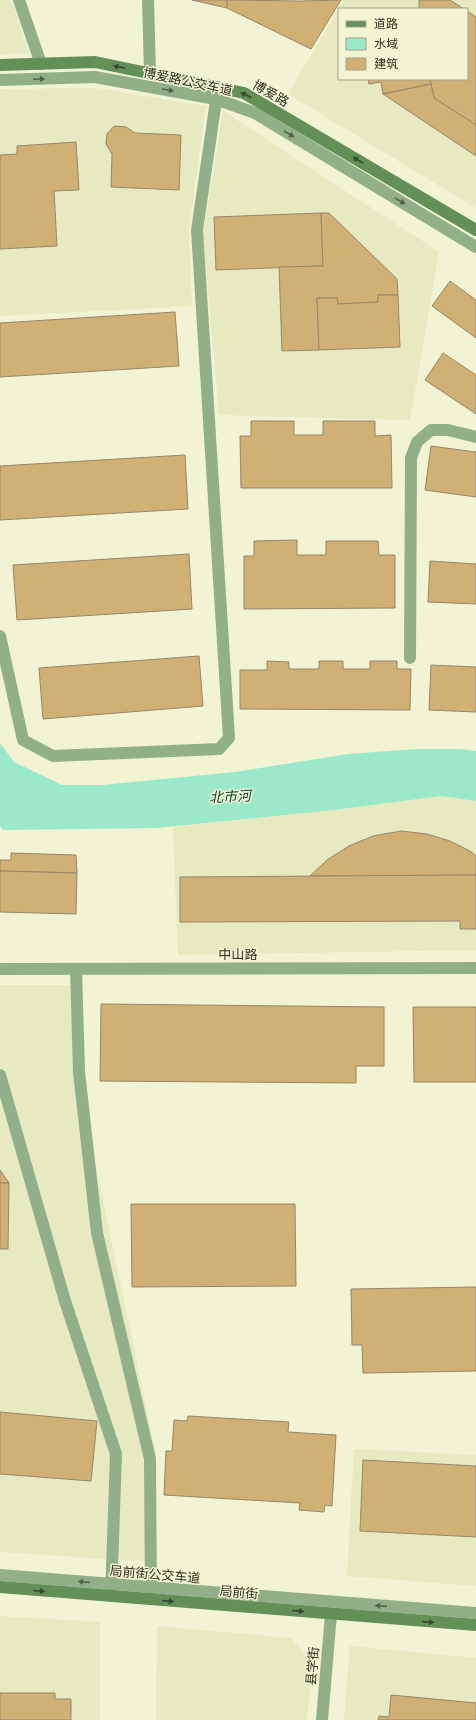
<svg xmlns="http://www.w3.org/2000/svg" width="476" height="1720" font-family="'Exo 2','Noto Sans SC',sans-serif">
<rect width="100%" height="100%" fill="#f1f3d2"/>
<g fill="#e7e9c0" fill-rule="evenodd">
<polygon points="0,0 11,0 29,53 0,54"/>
<path d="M344 0H476V208L288 94ZM339 9H467V79H339Z"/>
<polygon points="96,88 206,106 189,228 192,306 0,316 0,89"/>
<polygon points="223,111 439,252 410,420 219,415 203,234"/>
<polygon points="441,796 476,801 476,950 178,955 173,827 334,810"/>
<polygon points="0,985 80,985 87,1124 156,1454 155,1562 0,1552"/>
<polygon points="354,1449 476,1455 476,1586 347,1576"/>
<polygon points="0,1616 100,1622 100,1720 0,1720"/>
<polygon points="157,1626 290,1638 313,1661 307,1720 156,1720"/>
<polygon points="350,1646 476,1658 476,1720 344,1720"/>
</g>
<polygon fill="#9ce8cb" points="0,743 14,762 62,785 102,785 235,772 348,754 417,749 461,749 476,751 476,801 441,796 334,810 157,828 3,830 0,826"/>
<g fill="#d1b075" stroke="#96866b">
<polygon points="192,0 227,0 227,8"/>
<polygon points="227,0 301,1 341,0 311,49 227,8"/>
<polygon points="419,0 450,0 464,9 419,9"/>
<polygon points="467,11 476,17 476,125 434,98 430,79 467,79"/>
<polygon points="368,79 430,79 431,84 383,94 381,82 369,84"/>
<polygon points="431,84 434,98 476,125 476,156 383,94"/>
<polygon points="114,126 126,127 135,133 181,135 179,190 111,187 112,154 106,144 107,134"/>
<polygon points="76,142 79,190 54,191 57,246 0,249 0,155 17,154 17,146"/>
<polygon points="321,213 323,266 216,270 214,217"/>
<polygon points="321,213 329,213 397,279 398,295 378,295 378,302 338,304 337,298 317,298 319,350 282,351 279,267 323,266"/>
<polygon points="450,281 476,300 476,338 432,306"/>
<polygon points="378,295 398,295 400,347 319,350 317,298 337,298 338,304 378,302"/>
<polygon points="175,312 179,366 0,377 0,323"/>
<polygon points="443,353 476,375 476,414 425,380"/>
<polygon points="251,421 294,421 294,435 323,435 323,421 375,421 375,436 391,435 392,488 241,488 240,436 251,436"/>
<polygon points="431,446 476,452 476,497 425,490"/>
<polygon points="185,455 188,509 0,520 0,466"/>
<polygon points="297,540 297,555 326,555 326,541 378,541 379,555 395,555 395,608 244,609 244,556 254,556 254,541"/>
<polygon points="189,554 192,609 17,620 13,565"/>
<polygon points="430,561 476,564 476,604 428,602"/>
<polygon points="199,656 203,706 43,719 39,668"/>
<polygon points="267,661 289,662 289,669 319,669 319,661 343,661 343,669 370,669 370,661 397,661 397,669 411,669 410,710 240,709 240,670 267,670"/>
<polygon points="431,665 476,667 476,712 429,710"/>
<polygon points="401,831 427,834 450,841 470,851 476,856 476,875 310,876 327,860 349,846 373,836"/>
<polygon points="11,853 76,855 77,873 0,871 0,860 11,860"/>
<polygon points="0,871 77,873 76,914 0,912"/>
<polygon points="476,875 476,929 460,929 460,921 180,922 180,877"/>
<polygon points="101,1004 384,1007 384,1066 356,1066 356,1083 100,1081"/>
<polygon points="413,1007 476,1007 476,1082 414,1082"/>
<polygon points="0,1170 9,1183 0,1183"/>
<polygon points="0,1183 9,1183 8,1249 0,1249"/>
<polygon points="131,1204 295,1204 296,1286 132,1287"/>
<polygon points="476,1287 476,1371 363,1373 362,1345 352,1345 351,1289"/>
<polygon points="0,1412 97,1421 91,1481 0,1474"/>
<polygon points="188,1416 289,1422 288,1432 336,1435 332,1506 325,1505 324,1512 299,1510 300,1503 164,1495 166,1451 172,1451 174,1420 187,1421"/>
<polygon points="363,1460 476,1466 476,1537 360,1531"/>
<polygon points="0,1693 55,1693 55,1699 71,1699 71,1720 0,1720"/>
<polygon points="391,1695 476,1703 476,1720 378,1720 379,1716 389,1717"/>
</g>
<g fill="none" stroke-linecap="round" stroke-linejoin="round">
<g stroke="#91b089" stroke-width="12">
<polyline points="19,0 41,64"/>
<polyline points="148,0 150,73"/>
<polyline points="0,80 95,77 216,99 255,113 476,247"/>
<polyline points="0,636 23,740 53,756 219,749 229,738 197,230 218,87"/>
<polyline points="410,658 411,458 417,442 431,430 448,430 476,437"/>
<polyline points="76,969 79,1072 97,1233 150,1459 151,1599"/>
<polyline points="0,1075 65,1301 116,1454 111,1596"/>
<polyline points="0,1575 476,1613"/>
</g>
<g stroke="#91b089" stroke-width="12">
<polyline points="0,969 476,968"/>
<polyline points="322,1720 331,1614"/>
</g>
<g stroke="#629056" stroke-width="12">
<polyline points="0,65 95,62 244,93 476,230"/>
<polyline points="0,1587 476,1625"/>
</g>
</g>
<defs><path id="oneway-solid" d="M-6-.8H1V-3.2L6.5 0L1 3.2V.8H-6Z"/></defs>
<g fill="#3a462f">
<use href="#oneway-solid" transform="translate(119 67) rotate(-169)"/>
<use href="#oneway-solid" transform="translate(246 95) rotate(-155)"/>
<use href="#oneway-solid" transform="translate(358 160) rotate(-149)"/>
<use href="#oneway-solid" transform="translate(39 1591) rotate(5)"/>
<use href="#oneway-solid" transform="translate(168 1601) rotate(5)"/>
<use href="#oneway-solid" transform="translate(298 1611) rotate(5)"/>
<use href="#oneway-solid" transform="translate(428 1622) rotate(5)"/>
</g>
<g fill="#55624b">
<use href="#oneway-solid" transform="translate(39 79) rotate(-2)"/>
<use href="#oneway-solid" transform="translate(168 90) rotate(10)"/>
<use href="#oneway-solid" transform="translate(289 134) rotate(31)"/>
<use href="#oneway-solid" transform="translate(400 201) rotate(31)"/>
<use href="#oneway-solid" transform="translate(84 1582) rotate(-175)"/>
<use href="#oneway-solid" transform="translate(381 1606) rotate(-176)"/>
</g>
<g text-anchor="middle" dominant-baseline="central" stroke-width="3" stroke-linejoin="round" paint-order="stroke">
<g font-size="13" fill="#2d2e22" stroke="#f1f3d2">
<text transform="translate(188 81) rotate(12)">博爱路公交车道</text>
<text transform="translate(271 93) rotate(30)">博爱路</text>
<text x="238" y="954">中山路</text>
<text transform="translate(155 1574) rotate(5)">局前街公交车道</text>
<text transform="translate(239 1592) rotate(5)">局前街</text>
<text transform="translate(312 1666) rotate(-85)">县学街</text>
</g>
<g font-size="14" font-style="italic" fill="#004432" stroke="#f1f3d2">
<text transform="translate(230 796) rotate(-3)">北市河</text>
</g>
</g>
<rect x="338" y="8" width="130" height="72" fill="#f1f3d2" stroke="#a3a48c"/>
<rect x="346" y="21" width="20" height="6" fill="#629056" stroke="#a3a48c"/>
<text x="374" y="28" font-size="12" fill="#2d2e22">道路</text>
<rect x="346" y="38" width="20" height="12" fill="#9ce8cb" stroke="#a3a48c"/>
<text x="374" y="48" font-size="12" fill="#2d2e22">水域</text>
<rect x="346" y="58" width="20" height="12" fill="#d1b075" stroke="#a3a48c"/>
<text x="374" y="68" font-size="12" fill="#2d2e22">建筑</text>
</svg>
